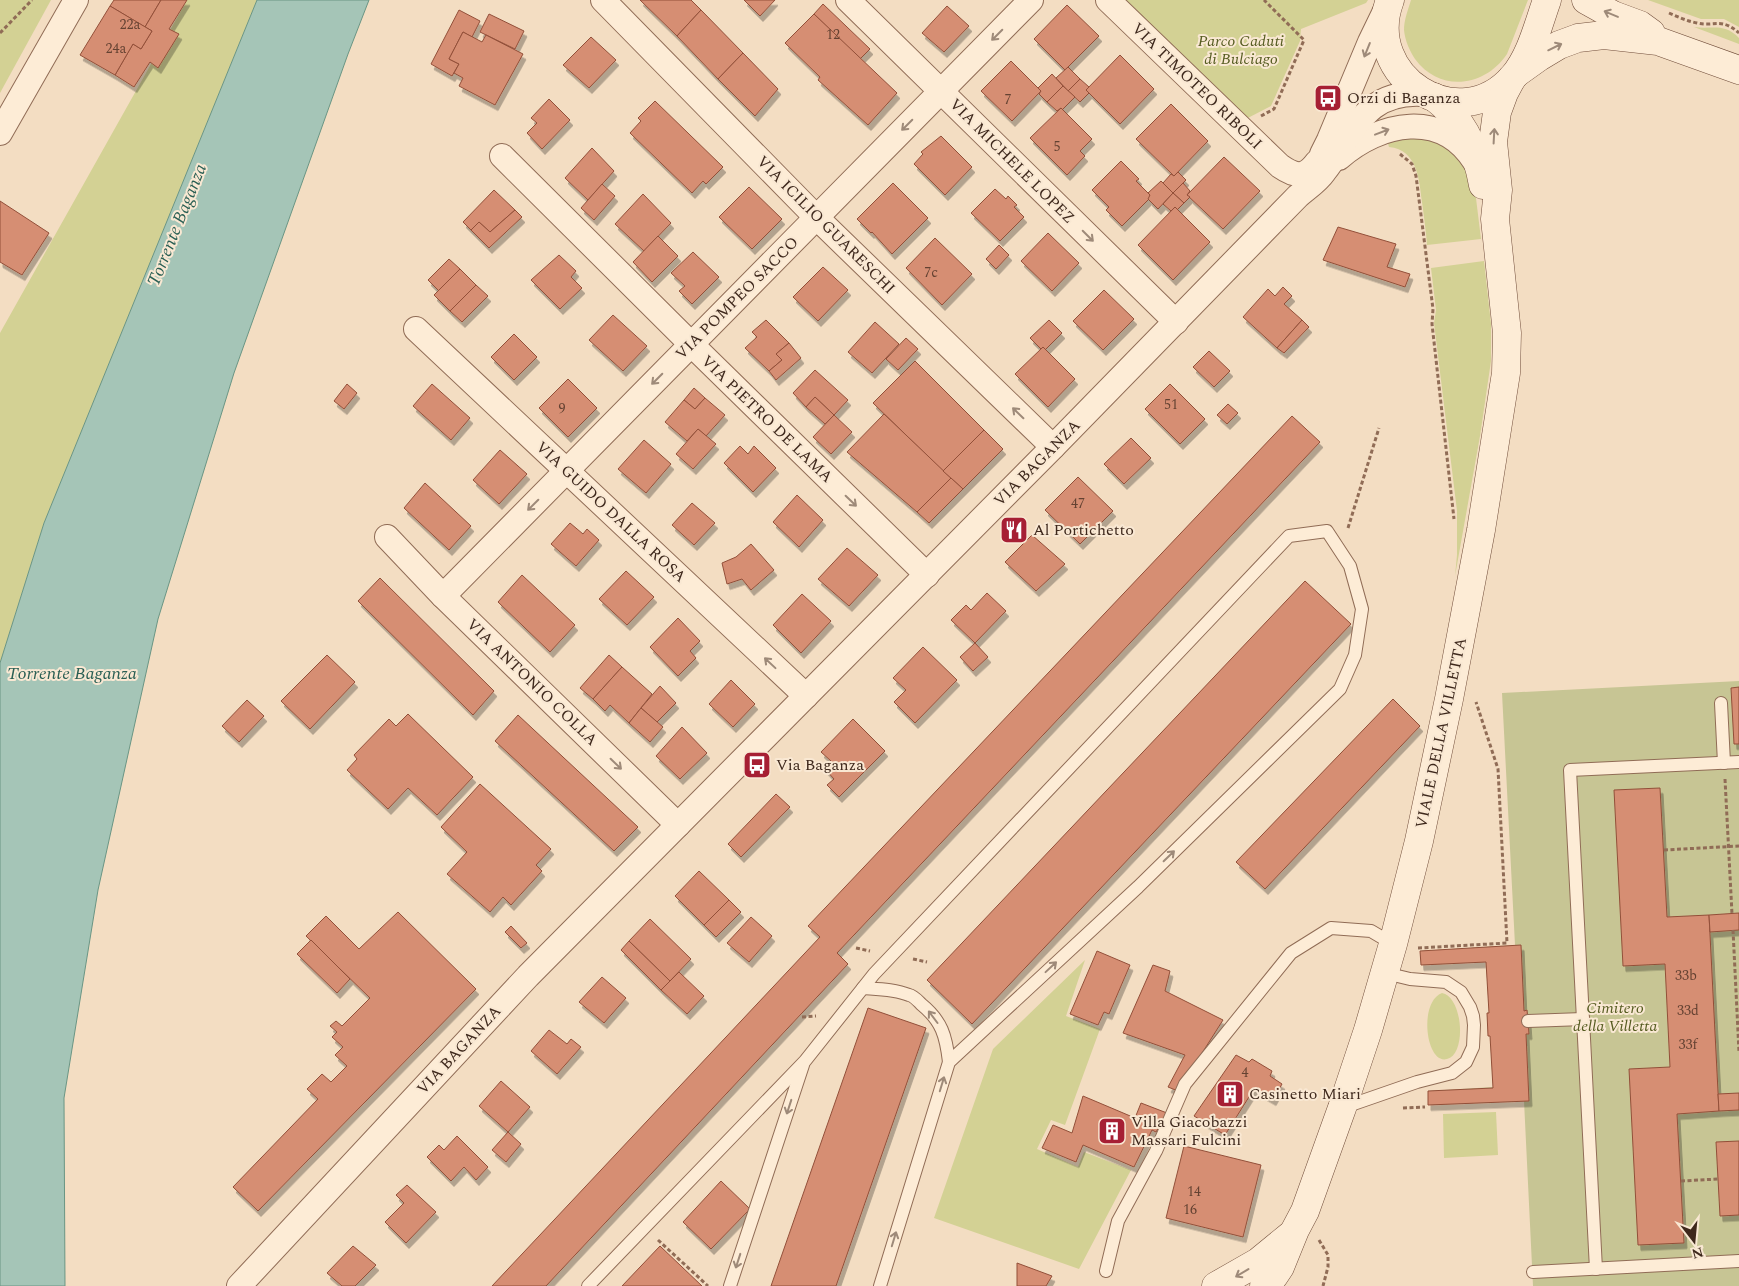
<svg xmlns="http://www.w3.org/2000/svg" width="1739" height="1286" font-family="Spectral,serif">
<defs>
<filter id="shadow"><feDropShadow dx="3" dy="5.5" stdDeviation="0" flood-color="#0004"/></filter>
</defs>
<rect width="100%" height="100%" fill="#f3ddc2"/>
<g fill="#d3d194">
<polygon points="0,0 51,0 0,93"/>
<polygon points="187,0 257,0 44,523 0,663 0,333"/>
<polygon points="1117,0 1368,0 1366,3 1301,29 1300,41 1271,106 1242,121"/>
<path d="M1411 0H1528L1507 54C1485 87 1440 93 1415 59 1410 51 1405 41 1404 30 1404 20 1408 10 1411 0Z"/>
<polygon points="1648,0 1739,0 1739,27 1724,19 1701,19"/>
<path d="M1694 27C1712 30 1723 22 1739 38V44Z"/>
<path d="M1414 135 1441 143 1464 163 1475 190 1481 239 1427 245C1426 231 1424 217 1422 202 1419 180 1418 150 1389 147L1387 140Z"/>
<polygon points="1484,261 1491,324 1491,361 1480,436 1455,576 1457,555 1457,511 1434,323 1436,310 1431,268"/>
<polygon points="1085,960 1066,1016 1100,1029 1065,1125 1051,1120 1037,1149 1078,1167 1084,1152 1131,1170 1079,1269 934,1218 993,1049"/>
<path d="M1442 993C1463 997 1467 1054 1447 1059 1426 1065 1418 1002 1442 993Z"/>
<polygon points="1496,1112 1498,1155 1444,1158 1443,1114"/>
</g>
<polygon fill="#c7c594" points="1739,681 1739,1286 1533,1286 1524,1101 1428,1105 1428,1091 1493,1087 1490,1036 1488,1036 1487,1013 1489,1012 1486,962 1421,965 1420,951 1515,945 1502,693"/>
<polygon fill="#a5c5b7" stroke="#6a9584" points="257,0 369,0 348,54 234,373 158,619 98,890 64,1098 65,1286 0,1286 0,663 44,523"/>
<g fill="#d68e73" stroke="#924f39" filter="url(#shadow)">
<polygon points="114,0 161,0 145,27 110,6"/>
<polygon points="161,0 187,0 169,29 179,34 158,68 150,62 134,87 115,75 133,44 141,49 152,31 145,27"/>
<polygon points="640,0 691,0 701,10 677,36"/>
<polygon points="744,0 775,0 760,16"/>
<polygon points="823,4 870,49 860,59 814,14"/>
<polygon points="1067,5 1099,36 1065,70 1034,39"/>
<polygon points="110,6 152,31 141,49 133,44 115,75 80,55"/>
<polygon points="947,6 969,26 944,52 922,33"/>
<polygon points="459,10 480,21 472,37 463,32 449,59 459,64 452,76 431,64"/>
<polygon points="701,10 743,53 718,79 677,36"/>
<polygon points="489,14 524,31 515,49 480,32"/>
<polygon points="814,14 897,93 868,125 818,80 820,77 785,43"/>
<polygon points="463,32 482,42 486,35 523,54 495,105 459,86 463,78 454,73 459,64 449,59"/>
<polygon points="591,37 616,60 589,88 563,65"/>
<polygon points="743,53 778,89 755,116 718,79"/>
<polygon points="1120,55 1154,89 1120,124 1086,90"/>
<polygon points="1011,61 1041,91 1012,121 981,91"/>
<polygon points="1068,67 1080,79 1068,91 1056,78"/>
<polygon points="1052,74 1063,86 1047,102 1039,94 1041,91 1038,88"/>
<polygon points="1080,79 1089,87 1086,90 1089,93 1080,102 1068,91"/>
<polygon points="1063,86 1075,97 1062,110 1061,108 1057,111 1047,102"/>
<polygon points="549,99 570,120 542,149 527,133 537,123 531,118"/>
<polygon points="655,101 723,167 706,184 703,181 692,193 630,133 641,121 638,118"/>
<polygon points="1171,104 1208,141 1174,176 1136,139"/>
<polygon points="1061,108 1092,139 1080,151 1085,156 1067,175 1030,138"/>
<polygon points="941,136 972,167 945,195 914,164 923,154 921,152"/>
<polygon points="592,148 614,171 588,200 565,178"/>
<polygon points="1224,157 1260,191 1223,229 1187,195"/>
<polygon points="1121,161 1139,179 1136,181 1150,195 1150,198 1122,226 1106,210 1109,207 1092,190"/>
<polygon points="1178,172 1186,180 1173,193 1163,183 1171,174 1174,176"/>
<polygon points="1161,181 1173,193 1158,209 1148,199 1150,195 1148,193"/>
<polygon points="893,183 928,218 892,254 872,232 871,233 857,219"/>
<polygon points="1183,183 1190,191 1187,195 1190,197 1184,203 1173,193"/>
<polygon points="602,184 615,196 594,220 581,208"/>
<polygon points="749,187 782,219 752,249 719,217"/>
<polygon points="995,189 1006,199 1008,196 1017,205 1014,207 1024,217 1000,241 971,213"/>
<polygon points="494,190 515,210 490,232 479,222 471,230 463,222"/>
<polygon points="1173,193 1184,203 1177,210 1175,207 1171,211 1163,204"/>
<polygon points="643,194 671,223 644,251 615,224"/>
<polygon points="0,201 49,233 22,275 0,262"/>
<polygon points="1175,207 1210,242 1173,280 1138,245"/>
<polygon points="515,210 522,217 489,248 471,230 479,222 490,232"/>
<polygon points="1338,227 1396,244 1387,267 1410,274 1405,287 1323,260"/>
<polygon points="1048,233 1079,263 1052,291 1021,261"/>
<polygon points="658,236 678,256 652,282 633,262"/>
<polygon points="935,238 972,274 942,305 906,268"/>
<polygon points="999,245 1009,255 996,269 986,259"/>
<polygon points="693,252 719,277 692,304 679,291 685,286 671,273"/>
<polygon points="559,255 576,271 571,277 582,288 560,309 531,280"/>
<polygon points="449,259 460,269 439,291 428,280"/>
<polygon points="823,267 848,290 818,321 793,297"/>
<polygon points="460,269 476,285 450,311 434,295"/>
<polygon points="476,285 488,296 462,322 450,311"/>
<polygon points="1283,287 1292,296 1284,304 1302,320 1277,348 1243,317 1268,289 1275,296"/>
<polygon points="1104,290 1134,319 1103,350 1073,321"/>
<polygon points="613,315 647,346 623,371 589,340"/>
<polygon points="766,320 789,343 776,354 782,360 769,371 745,348 757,337 752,332"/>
<polygon points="1049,320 1062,333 1045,350 1043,347 1041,349 1030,338"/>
<polygon points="1302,320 1309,327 1284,353 1277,348"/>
<polygon points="875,322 899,344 872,373 848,352"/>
<polygon points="514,334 537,357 514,380 491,357"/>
<polygon points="906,338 918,349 898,370 886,359"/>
<polygon points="789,343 801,358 776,380 769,371 782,360 776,354"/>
<polygon points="1043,347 1075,379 1048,407 1015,374"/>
<polygon points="1209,351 1230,371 1214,387 1193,367"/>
<polygon points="915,361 984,430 943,471 873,403"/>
<polygon points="815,370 848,400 834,415 815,397 806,407 793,393"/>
<polygon points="568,379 597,408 568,437 539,408"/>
<polygon points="347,384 357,393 344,409 334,401"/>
<polygon points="432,384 470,418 451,440 413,406"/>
<polygon points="1170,384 1205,419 1180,444 1145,409"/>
<polygon points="694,388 705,398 695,409 684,400"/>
<polygon points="815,397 834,415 825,424 806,407"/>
<polygon points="705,398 725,415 706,436 698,429 687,441 665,422 684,400 695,409"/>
<polygon points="1228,404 1238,413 1227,424 1217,415"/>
<polygon points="884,414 951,478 917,512 847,452"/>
<polygon points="834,415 852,432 831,454 813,437"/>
<polygon points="1292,416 1320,442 837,953 848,964 546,1286 492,1286 820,937 808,926"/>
<polygon points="698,429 716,444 693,469 676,454"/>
<polygon points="984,430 1003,449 963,489 943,471"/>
<polygon points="1131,438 1151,458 1124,484 1104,464"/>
<polygon points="644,440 671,464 646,493 618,469"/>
<polygon points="740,446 748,454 754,446 776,468 753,492 724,463"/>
<polygon points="500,450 527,474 499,504 473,480"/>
<polygon points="1078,477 1113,511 1080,544 1045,510"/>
<polygon points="951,478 963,489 929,523 917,512"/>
<polygon points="425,483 471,526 449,550 404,508"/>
<polygon points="797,495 823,520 799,547 773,522"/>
<polygon points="692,503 715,523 694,545 672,525"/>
<polygon points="570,523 583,534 587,529 599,540 576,566 551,544"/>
<polygon points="1032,535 1065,564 1036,591 1005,562"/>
<polygon points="751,544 774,570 751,590 742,579 727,584 722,563 736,557"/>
<polygon points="847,548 878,575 849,606 818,579"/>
<polygon points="626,571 654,597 627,625 599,599"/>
<polygon points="522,575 575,625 550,652 498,602"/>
<polygon points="380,578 494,691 473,715 358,601"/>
<polygon points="1305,581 1351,624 972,1024 927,980"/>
<polygon points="987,593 1006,611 975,643 951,620 966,605 971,610"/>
<polygon points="802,594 831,621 801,653 773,625"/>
<polygon points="678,618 700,641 690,651 696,658 678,676 650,647"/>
<polygon points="975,643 988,657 973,671 960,657"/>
<polygon points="923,647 957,680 915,723 894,702 906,690 893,678"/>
<polygon points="327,655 355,682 310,729 281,701"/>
<polygon points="609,655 622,667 593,699 580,688"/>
<polygon points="622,667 652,694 629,723 610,705 605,711 593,699"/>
<polygon points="731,680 755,704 733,727 709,704"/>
<polygon points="660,686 676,703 657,722 641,708"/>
<polygon points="1739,687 1739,744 1734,744 1731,688"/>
<polygon points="1393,699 1420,726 1265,889 1236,862"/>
<polygon points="247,700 264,716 239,742 222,726"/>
<polygon points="641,708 663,727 650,742 629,723"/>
<polygon points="408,714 473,777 437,815 408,788 388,809 347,770 357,759 354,755 389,719 396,726"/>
<polygon points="518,715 638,827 614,851 495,741"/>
<polygon points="853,719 885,751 839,797 827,785 834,779 824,768 831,761 821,752"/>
<polygon points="682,727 707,753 680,779 656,756"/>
<polygon points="480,784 551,849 536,865 542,871 511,905 503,897 490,912 447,874 467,852 441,827"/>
<polygon points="1660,788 1667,917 1709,915 1719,1111 1677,1114 1684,1243 1638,1245 1629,1069 1670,1067 1665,964 1623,966 1614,790"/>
<polygon points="776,794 790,807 741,857 728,844"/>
<polygon points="699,871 729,900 704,925 675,896"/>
<polygon points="729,900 741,912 716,937 704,925"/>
<polygon points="398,912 476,989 258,1211 233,1187 318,1099 307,1089 322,1074 331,1082 347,1066 335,1055 343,1047 332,1037 337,1032 330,1026 336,1021 342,1026 370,998 306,936 326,916 359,949"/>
<polygon points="1739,913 1739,930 1710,932 1709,915"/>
<polygon points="751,917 772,936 749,962 727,943"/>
<polygon points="650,919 691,959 670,981 629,941"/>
<polygon points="511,926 527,943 521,948 505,932"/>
<polygon points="311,940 350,979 337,993 297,954"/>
<polygon points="629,941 670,981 661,990 621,950"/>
<polygon points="1521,945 1524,1011 1527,1010 1528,1021 1529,1034 1526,1034 1529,1101 1428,1105 1428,1091 1493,1088 1490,1036 1488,1036 1487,1013 1489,1013 1486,962 1421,965 1420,951"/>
<polygon points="1097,951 1130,965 1109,1014 1104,1012 1098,1025 1070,1014"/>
<polygon points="1153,965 1170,971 1165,991 1223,1020 1178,1091 1168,1087 1185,1055 1123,1033"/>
<polygon points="679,972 704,996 687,1014 661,990"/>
<polygon points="602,977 626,998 604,1023 579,1002"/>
<polygon points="868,1008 926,1028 836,1286 771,1286"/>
<polygon points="549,1030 567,1044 571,1039 581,1047 557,1074 531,1051"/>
<polygon points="1236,1055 1249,1062 1252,1059 1272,1071 1270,1076 1282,1084 1273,1100 1254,1089 1225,1135 1194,1116"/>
<polygon points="501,1081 530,1107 508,1132 479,1106"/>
<polygon points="1739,1093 1739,1110 1719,1111 1718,1094"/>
<polygon points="1083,1096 1135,1118 1141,1103 1167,1113 1156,1132 1152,1130 1134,1167 1083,1145 1076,1162 1042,1148 1053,1125 1072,1133"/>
<polygon points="508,1132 521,1144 506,1162 492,1150"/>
<polygon points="457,1136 488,1167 476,1180 464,1167 451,1181 427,1157 439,1145 444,1150"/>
<polygon points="1739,1141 1739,1215 1720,1216 1716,1142"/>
<polygon points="1184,1146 1261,1165 1243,1237 1166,1218"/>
<polygon points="721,1181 750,1209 711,1249 683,1222"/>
<polygon points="407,1185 436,1212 406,1243 385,1222 404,1203 396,1195"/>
<polygon points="353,1246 376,1265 355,1286 342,1286 327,1273"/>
<polygon points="660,1246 702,1286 622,1286"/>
<polygon points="1017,1263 1052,1276 1046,1286 1017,1286"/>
</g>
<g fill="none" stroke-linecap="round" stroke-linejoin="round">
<defs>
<g id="lane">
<polyline points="1721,703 1724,763"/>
<path d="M863 988C878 989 895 989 909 995 914 996 918 1001 921 1004 942 1021 946 1036 949 1062"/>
<polyline points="1528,1021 1583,1019"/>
<polyline points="1342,1108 1417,1082 1452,1073 1466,1062 1473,1047 1474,1025 1473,1016 1470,1007 1461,992 1446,982 1410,979 1385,973"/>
<polyline points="1596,1269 1570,770 1739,762"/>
<polyline points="1106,1271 1118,1221 1156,1151 1185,1084 1291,953 1331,928 1371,931 1393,944"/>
<polyline points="1533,1272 1739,1261"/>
<polyline points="588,1286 805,1061 874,974 1289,536 1327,531 1350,566 1362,609 1355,655 1340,689 1138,887 949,1062 880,1286"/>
<polyline points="730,1286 803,1065"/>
</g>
<g id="street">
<polyline points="603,0 816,217 1053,447"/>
<polyline points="848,0 1176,322"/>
<path d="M1108 0 1280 166C1296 177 1305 178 1317 162"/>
<polyline points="0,133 76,0"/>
<polyline points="1322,154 1329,140 1370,42 1386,9"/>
<polyline points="502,156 691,344 927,575"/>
<path d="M1339 158C1380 122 1442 109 1475 162"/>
<polyline points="416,329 806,696"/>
<polyline points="387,537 443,596 678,825"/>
<polyline points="443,596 1031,0"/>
<path d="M239 1286 528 976 1053 447 1298 196C1307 188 1317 182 1324 172 1355 133 1364 89 1425 94"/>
</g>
<g id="secondary">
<path d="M1390 0C1361 77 1459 139 1513 77 1531 56 1538 25 1547 0"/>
<polyline points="1586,0 1613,15 1640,25 1651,33"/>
<polyline points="1518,72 1539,57 1559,45 1578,38 1604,35 1658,41 1739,70"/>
<path d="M1434 97C1463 119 1477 150 1483 185"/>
<polyline points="1216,1286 1258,1262 1291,1235"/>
<polyline points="1264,1286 1274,1276 1280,1267 1295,1230 1305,1211 1342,1108 1368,1030 1393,944 1419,841 1449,699 1481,530 1506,373 1507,333 1495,219 1498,190 1493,142 1497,112 1504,93 1512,78"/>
</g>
</defs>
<use href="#lane" stroke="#906c56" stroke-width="14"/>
<use href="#street" stroke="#906c56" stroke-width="26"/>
<use href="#secondary" stroke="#714d3a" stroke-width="29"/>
<g stroke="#906c56" stroke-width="3" stroke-dasharray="4 2.5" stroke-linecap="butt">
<path d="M1669 13C1678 17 1687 21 1697 23 1715 27 1721 17 1739 33"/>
<polyline points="0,33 32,0"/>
<polyline points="1261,116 1274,109 1304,40 1264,0"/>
<polyline points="1400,154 1412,164 1416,176 1433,309 1432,324 1454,519"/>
<polyline points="1348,528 1379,428"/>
<polyline points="1725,779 1732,914"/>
<polyline points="1664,850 1739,846"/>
<polyline points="1733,930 1739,1052"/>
<polyline points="856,948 870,951"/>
<polyline points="1418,948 1507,943 1498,769 1476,702"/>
<polyline points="913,959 927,962"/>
<polyline points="802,1017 816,1016"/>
<polyline points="1403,1108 1425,1107"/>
<polyline points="1681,1181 1718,1179"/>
<polyline points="658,1240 708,1286"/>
<polyline points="1319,1240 1328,1255 1328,1267 1323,1286"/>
</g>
<use href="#lane" stroke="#fdecd6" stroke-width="12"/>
<use href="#street" stroke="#fdecd6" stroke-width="24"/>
<use href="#secondary" stroke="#fdecd6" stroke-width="28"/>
</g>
<defs><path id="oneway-shaft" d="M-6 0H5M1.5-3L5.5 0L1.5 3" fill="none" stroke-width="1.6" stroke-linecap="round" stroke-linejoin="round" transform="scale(1.25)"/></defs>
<g stroke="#9e8a79">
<use href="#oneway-shaft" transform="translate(1611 14) rotate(-157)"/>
<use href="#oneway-shaft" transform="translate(997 35) rotate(135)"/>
<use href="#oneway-shaft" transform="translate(1555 47) rotate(-26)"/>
<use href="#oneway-shaft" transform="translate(1367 50) rotate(112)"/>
<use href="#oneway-shaft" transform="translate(907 125) rotate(135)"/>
<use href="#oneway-shaft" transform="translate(1382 132) rotate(-21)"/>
<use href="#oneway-shaft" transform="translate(1494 136) rotate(-87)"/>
<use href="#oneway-shaft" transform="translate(1088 236) rotate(45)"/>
<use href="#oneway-shaft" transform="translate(657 379) rotate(135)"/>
<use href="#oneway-shaft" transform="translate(1018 413) rotate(-136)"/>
<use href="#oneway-shaft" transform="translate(851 501) rotate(44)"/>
<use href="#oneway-shaft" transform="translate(533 505) rotate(135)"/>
<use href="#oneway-shaft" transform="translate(770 663) rotate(-137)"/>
<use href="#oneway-shaft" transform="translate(616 764) rotate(44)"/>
<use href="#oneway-shaft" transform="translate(1169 856) rotate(-44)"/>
<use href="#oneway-shaft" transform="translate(1051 967) rotate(-43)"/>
<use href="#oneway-shaft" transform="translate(933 1017) rotate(-127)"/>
<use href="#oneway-shaft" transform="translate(942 1084) rotate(-73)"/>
<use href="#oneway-shaft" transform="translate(789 1107) rotate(108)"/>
<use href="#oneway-shaft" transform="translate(894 1239) rotate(-73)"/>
<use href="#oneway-shaft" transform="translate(738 1261) rotate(108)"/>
<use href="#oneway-shaft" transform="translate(1242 1273) rotate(149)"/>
</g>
<defs>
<symbol id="bus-square" viewBox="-11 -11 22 22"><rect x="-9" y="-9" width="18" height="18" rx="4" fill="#a61f34" stroke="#f9e8d3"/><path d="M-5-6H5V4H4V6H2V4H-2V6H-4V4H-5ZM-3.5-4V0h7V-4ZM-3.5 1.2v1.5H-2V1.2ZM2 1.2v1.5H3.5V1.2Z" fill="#fff"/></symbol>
<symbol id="restaurant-square" viewBox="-11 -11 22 22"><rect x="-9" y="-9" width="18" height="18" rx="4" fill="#a61f34" stroke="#f9e8d3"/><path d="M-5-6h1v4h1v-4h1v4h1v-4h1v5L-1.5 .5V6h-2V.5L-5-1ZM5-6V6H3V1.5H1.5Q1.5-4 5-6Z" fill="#fff"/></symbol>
<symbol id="building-square" viewBox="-11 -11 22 22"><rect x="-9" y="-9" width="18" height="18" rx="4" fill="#a61f34" stroke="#f9e8d3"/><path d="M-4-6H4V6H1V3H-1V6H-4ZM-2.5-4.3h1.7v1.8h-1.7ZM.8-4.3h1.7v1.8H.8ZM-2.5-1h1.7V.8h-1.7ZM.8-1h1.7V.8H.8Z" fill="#fff"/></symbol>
</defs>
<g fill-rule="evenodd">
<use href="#bus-square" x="1312" y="82" width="32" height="32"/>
<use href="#restaurant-square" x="998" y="514" width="32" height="32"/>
<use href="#bus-square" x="741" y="749" width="32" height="32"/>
<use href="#building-square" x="1214" y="1078" width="32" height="32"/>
<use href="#building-square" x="1096" y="1115" width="32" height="32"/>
</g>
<g text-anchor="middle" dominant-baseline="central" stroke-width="4" stroke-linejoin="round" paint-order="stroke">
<g font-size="14" fill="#644232">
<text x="130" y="24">22a</text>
<text x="833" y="34">12</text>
<text x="116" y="48">24a</text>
<text x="1008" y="99">7</text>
<text x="1057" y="146">5</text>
<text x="931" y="272">7c</text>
<text x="1171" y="404">51</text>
<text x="562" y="408">9</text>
<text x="1078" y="503">47</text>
<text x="1686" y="975">33b</text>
<text x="1688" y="1010">33d</text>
<text x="1688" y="1044">33f</text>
<text x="1245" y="1072">4</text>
<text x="1194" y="1191">14</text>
<text x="1190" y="1209">16</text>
</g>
<g font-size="16" font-style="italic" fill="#565c21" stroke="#f9e8d3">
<text x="1241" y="41">Parco Caduti<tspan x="1241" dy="18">di Bulciago</tspan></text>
<text x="1615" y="1008">Cimitero<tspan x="1615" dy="18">della Villetta</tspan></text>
</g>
<g font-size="16" fill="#3e281c" stroke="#f9e8d3">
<text transform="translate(1197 86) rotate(44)">VIA TIMOTEO RIBOLI</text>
<text transform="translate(1012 161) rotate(45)">VIA MICHELE LOPEZ</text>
<text transform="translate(826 225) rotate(45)">VIA ICILIO GUARESCHI</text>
<text transform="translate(737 298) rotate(-45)">VIA POMPEO SACCO</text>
<text transform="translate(767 419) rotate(44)">VIA PIETRO DE LAMA</text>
<text transform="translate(1037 463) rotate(-45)">VIA BAGANZA</text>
<text transform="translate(611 512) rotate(43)">VIA GUIDO DALLA ROSA</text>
<text transform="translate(532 682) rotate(44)">VIA ANTONIO COLLA</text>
<text transform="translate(1441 733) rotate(-78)">VIALE DELLA VILLETTA</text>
<text transform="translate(459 1050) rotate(-47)">VIA BAGANZA</text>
</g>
<g font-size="16" fill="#3e281c" stroke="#f9e8d3" text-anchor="start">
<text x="1347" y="98">Orzi di Baganza</text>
<text x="1033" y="530">Al Portichetto</text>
<text x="776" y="765">Via Baganza</text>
<text x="1249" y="1094">Casinetto Miari</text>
<text x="1131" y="1122">Villa Giacobazzi<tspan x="1131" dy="18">Massari Fulcini</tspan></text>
</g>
<g font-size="18" font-style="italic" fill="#2a5f54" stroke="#f9e8d3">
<text transform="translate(177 225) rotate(-68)">Torrente Baganza</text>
<text x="72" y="673">Torrente Baganza</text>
</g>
</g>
<g transform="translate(1694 1241) rotate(164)" stroke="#f9e8d3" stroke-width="4" paint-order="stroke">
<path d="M0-4L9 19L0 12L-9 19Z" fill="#3e281c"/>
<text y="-8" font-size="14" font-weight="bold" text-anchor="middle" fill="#3e281c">N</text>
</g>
</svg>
